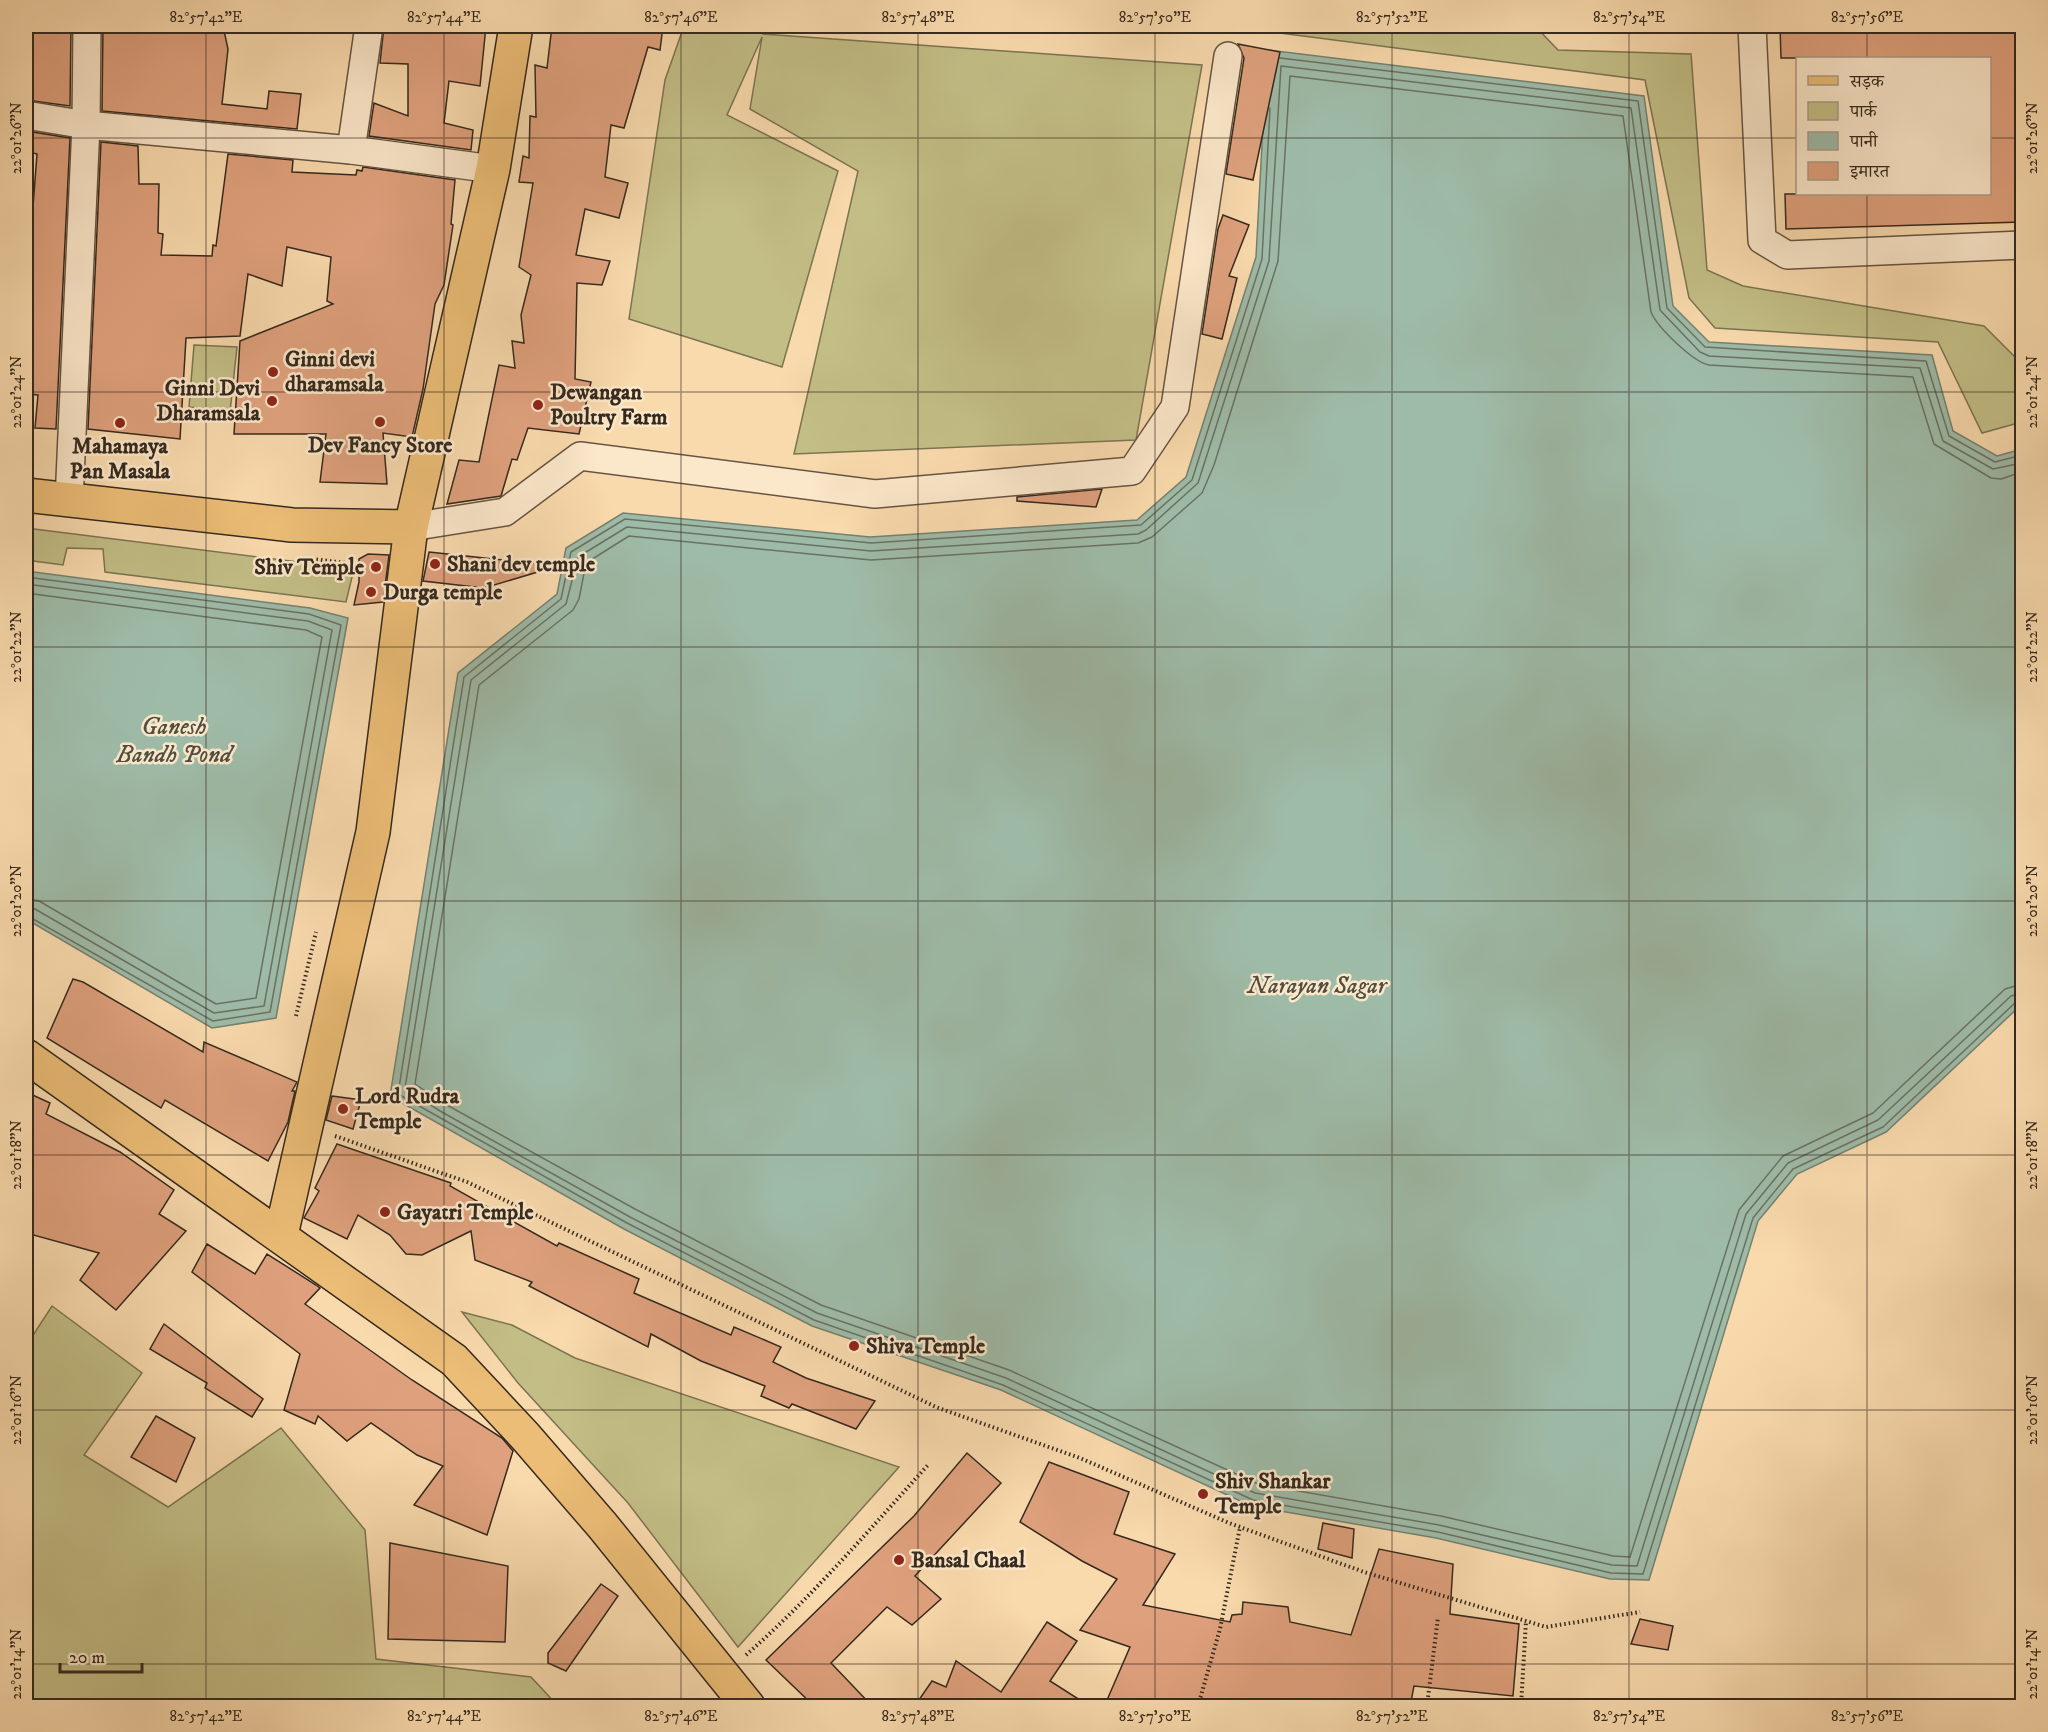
<svg xmlns="http://www.w3.org/2000/svg" width="2048" height="1732" font-family="'IM FELL DW Pica','Noto Serif Devanagari',serif">
<rect width="100%" height="100%" fill="#f9daad"/>
<filter id="stains"><feTurbulence type="fractalNoise" baseFrequency=".00333" numOctaves="4"/><feColorMatrix values="0 0 0 0 .2 0 0 0 0 .09 0 0 0 0 .02 0 0 0 .5 -.17"/></filter>
<radialGradient id="worn" r=".72"><stop offset=".6" stop-color="#630" stop-opacity="0"/><stop offset="1" stop-color="#630" stop-opacity=".3"/></radialGradient>
<g fill="#c3be86" stroke="#7c7452" stroke-width="1.5">
<polygon points="684,26 767,26 763,34 1202,65 1136,440 794,454 858,171 750,109 762,37 727,115 838,171 782,367 629,319 665,80"/>
<polygon points="1241,26 1535,26 1558,50 1691,54 1707,270 1743,286 1984,326 2022,364 2022,422 1982,433 1938,342 1715,328 1689,298 1645,80 1240,28"/>
<polygon points="194,345 237,347 230,412 189,407"/>
<polygon points="26,528 354,569 346,602 105,572 103,549 67,548 63,565 26,560"/>
<polygon points="52,1306 142,1373 84,1455 168,1507 281,1428 365,1530 376,1659 531,1677 558,1706 26,1706 26,1346"/>
<polygon points="462,1312 512,1325 575,1358 899,1467 738,1647 628,1503 518,1383"/>
</g>
<g fill="#9ebba8" stroke="#748171" stroke-width="1.5">
<polygon points="1267,50 1644,96 1673,306 1709,342 1932,355 1953,431 1997,456 2022,449 2022,1004 1886,1132 1797,1174 1758,1221 1649,1580 1610,1579 1436,1538 1251,1506 1001,1390 812,1326 624,1229 390,1096 458,673 557,594 566,548 623,513 870,537 1137,520 1186,477 1256,257"/>
<polygon points="26,571 310,608 348,618 276,1018 212,1028 26,919"/>
</g>
<g fill="none" stroke-linecap="round" stroke-linejoin="round">
<g stroke="#6a7263" stroke-width="1.5">
<polyline points="1280,58 1638,101 1667,308 1705,347 1926,361 1949,436 1995,462 2022,455"/>
<polyline points="1270,108 1262,259 1192,480 1141,525 871,543 625,519 571,552 561,599 464,677 398,1094 627,1223 814,1320 1003,1385 1253,1500 1438,1532 1611,1573 1643,1574 1753,1218 1793,1169 1883,1127 2016,1002 2022,1000"/>
<polyline points="2022,463 1993,469 1943,441 1920,368 1709,356 1700,352 1660,310 1631,108 1281,66 1269,261 1198,483 1146,530 1138,534 871,551 627,527 578,557 566,604 471,680 405,1088 440,1111 630,1217 817,1313 1006,1378 1255,1493 1439,1525 1612,1565 1637,1566 1746,1214 1788,1163 1878,1120 2011,996 2022,993"/>
<path d="M2022 472 2001 479 1991 478 1934 444 1913 377 1709 365C1693 362 1657 327 1651 312L1623 116 1290 76 1278 261 1214 465 1202 493 1152 537 1138 543 871 560 629 536 586 563 579 599 573 610 479 685 415 1084 445 1104 635 1209 821 1305 1009 1370 1258 1484 1441 1516 1613 1556 1630 1557 1739 1210 1783 1156 1873 1113 2005 989 2022 984"/>
<polyline points="26,577 309,614 341,625 270,1012 213,1021 26,915"/>
<polyline points="26,584 308,621 332,630 264,1006 214,1013 35,909 26,907"/>
<polyline points="26,593 306,630 322,637 256,998 216,1004 39,901 26,898"/>
</g>
</g>
<g fill="#dfa17d" stroke="#35291e" stroke-width="1.5">
<polygon points="26,26 71,26 70,106 26,100"/>
<polygon points="116,26 223,26 228,49 222,104 267,109 269,91 301,94 297,129 102,111 103,27"/>
<polygon points="384,26 486,26 480,86 449,81 444,123 473,130 471,150 369,136 374,103 408,116 408,64 380,63"/>
<polygon points="552,26 663,26 660,50 648,47 624,128 611,125 605,177 628,183 619,218 585,209 576,255 610,261 602,285 577,283 575,379 591,382 579,434 528,428 517,460 512,459 501,496 447,504 459,460 479,462 499,365 515,368 512,341 524,343 521,315 531,275 519,267 533,183 519,182 523,156 529,158 530,116 536,117 535,65 547,68"/>
<polygon points="1780,26 2022,26 2022,222 1786,229 1785,194 1989,194 1989,58 1781,58"/>
<polygon points="1238,44 1280,52 1253,180 1226,174 1244,58"/>
<polygon points="26,131 70,138 56,429 35,428 38,395 26,394 26,219 32,220 37,154 26,151"/>
<polygon points="101,142 138,146 139,184 159,184 158,233 163,234 161,255 212,256 213,245 216,246 228,154 293,160 292,172 356,175 357,170 362,171 363,167 455,180 451,224 453,225 444,285 435,304 423,389 412,437 383,433 387,484 320,482 326,434 234,434 240,341 333,304 327,301 331,257 287,247 282,286 248,274 240,336 186,338 180,439 88,429"/>
<polygon points="1223,215 1249,225 1229,276 1237,278 1222,339 1202,334 1218,229"/>
<polygon points="1102,489 1096,507 1017,501 1017,497"/>
<polygon points="429,552 558,566 484,588 423,581"/>
<polygon points="368,554 389,555 383,602 354,605 359,582 359,559"/>
<polygon points="73,979 83,982 203,1052 204,1042 297,1082 292,1091 295,1091 288,1122 268,1161 165,1100 161,1108 47,1038"/>
<polygon points="26,1092 50,1103 46,1114 120,1152 174,1190 159,1214 186,1231 116,1310 80,1280 99,1253 26,1233"/>
<polygon points="332,1096 361,1100 353,1129 326,1120"/>
<polygon points="337,1144 451,1183 450,1186 557,1246 559,1243 639,1279 634,1293 731,1335 734,1327 781,1347 773,1362 806,1378 875,1401 856,1429 792,1404 789,1408 761,1396 765,1386 701,1361 651,1334 648,1347 529,1286 532,1282 475,1260 471,1231 422,1255 406,1254 390,1235 358,1215 347,1239 304,1218 319,1191 315,1188"/>
<polygon points="207,1244 255,1274 267,1254 316,1285 320,1288 305,1304 412,1380 502,1438 513,1451 487,1535 414,1505 443,1466 417,1455 371,1423 347,1441 318,1416 315,1424 284,1410 300,1354 192,1272"/>
<polygon points="164,1324 263,1399 252,1417 205,1388 207,1383 150,1349"/>
<polygon points="156,1416 195,1438 176,1482 131,1457"/>
<polygon points="967,1453 1001,1483 915,1576 941,1599 912,1625 887,1607 831,1663 873,1707 815,1707 766,1660 914,1516"/>
<polygon points="1049,1462 1129,1492 1114,1534 1175,1554 1143,1605 1230,1622 1232,1615 1242,1614 1243,1602 1288,1607 1290,1622 1351,1635 1379,1549 1453,1564 1450,1614 1519,1624 1513,1696 1414,1686 1410,1707 1104,1707 1130,1647 1080,1630 1117,1579 1082,1561 1020,1522"/>
<polygon points="1323,1523 1354,1529 1352,1558 1318,1549"/>
<polygon points="390,1543 508,1566 505,1642 388,1639"/>
<polygon points="601,1584 618,1596 566,1671 548,1663 548,1653"/>
<polygon points="1640,1619 1673,1626 1668,1650 1631,1644"/>
<polygon points="1047,1622 1077,1641 1050,1681 1091,1707 914,1707 932,1681 946,1687 956,1661 1001,1692"/>
</g>
<g fill="none" stroke-linecap="round" stroke-linejoin="round">
<defs>
<g id="minor">
<polyline points="1752,26 1762,240 1787,255 2022,245"/>
<polyline points="26,115 86,125 351,150 493,169"/>
<polyline points="351,150 369,26"/>
<polyline points="69,501 86,125 87,26"/>
<polyline points="411,527 505,512 580,456 875,494 1132,471 1175,407 1228,56"/>
</g>
<g id="major">
<polyline points="26,495 292,525 411,527 493,169 516,26"/>
<polyline points="26,1056 454,1360 525,1436 602,1525 748,1706"/>
<polyline points="281,1235 373,832 411,527"/>
</g>
</defs>
<use href="#minor" stroke="#665542" stroke-width="30"/>
<use href="#major" stroke="#35291e" stroke-width="36"/>
<g stroke="#35291e" stroke-width="4" stroke-dasharray="1.5 3" stroke-linecap="butt">
<polyline points="303,558 346,563"/>
<polyline points="296,1016 316,932"/>
<polyline points="335,1136 467,1182 936,1407 1080,1458 1229,1523 1364,1572 1546,1627 1640,1612"/>
<path d="M746 1655C812 1597 869 1530 928 1465"/>
<polyline points="1427,1702 1489,1706"/>
<polyline points="1198,1706 1220,1629 1240,1527"/>
<polyline points="1427,1706 1438,1617"/>
<polyline points="1521,1706 1526,1621"/>
</g>
<use href="#minor" stroke="#fbe7ca" stroke-width="27"/>
<use href="#major" stroke="#ecbd76" stroke-width="33"/>
</g>
<path fill="none" stroke="#35291e" stroke-width="1.5" stroke-opacity="0.45" d="M206 26V1706M444 26V1706M681 26V1706M918 26V1706M1155 26V1706M1392 26V1706M1629 26V1706M1867 26V58M26 138H1798M1990 138H2022M1867 194V1706M26 392H2022M26 647H2022M26 901H2022M26 1155H2022M26 1410H2022M26 1664H2022"/>
<g fill="#8f2418" stroke="#fbe7ca" stroke-width="2">
<circle cx="273" cy="372" r="6"/>
<circle cx="272" cy="401" r="6"/>
<circle cx="538" cy="405" r="6"/>
<circle cx="380" cy="422" r="6"/>
<circle cx="120" cy="423" r="6"/>
<circle cx="435" cy="564" r="6"/>
<circle cx="376" cy="567" r="6"/>
<circle cx="371" cy="592" r="6"/>
<circle cx="343" cy="1109" r="6"/>
<circle cx="385" cy="1212" r="6"/>
<circle cx="854" cy="1346" r="6"/>
<circle cx="1203" cy="1494" r="6"/>
<circle cx="899" cy="1560" r="6"/>
</g>
<g text-anchor="middle" dominant-baseline="central" stroke-width="5" stroke-linejoin="round" paint-order="stroke">
<g font-size="22" font-weight="bold" fill="#35291e" stroke="#fbe7ca" text-anchor="start">
<text x="285" y="359">Ginni devi<tspan x="285" dy="25">dharamsala</tspan></text>
<text x="260" y="388" text-anchor="end">Ginni Devi<tspan x="260" dy="25">Dharamsala</tspan></text>
<text x="550" y="392">Dewangan<tspan x="550" dy="25">Poultry Farm</tspan></text>
<text x="380" y="445" text-anchor="middle">Dev Fancy Store</text>
<text x="120" y="446" text-anchor="middle">Mahamaya<tspan x="120" dy="25">Pan Masala</tspan></text>
<text x="447" y="564">Shani dev temple</text>
<text x="364" y="567" text-anchor="end">Shiv Temple</text>
<text x="383" y="592">Durga temple</text>
<text x="355" y="1096">Lord Rudra<tspan x="355" dy="25">Temple</tspan></text>
<text x="397" y="1212">Gayatri Temple</text>
<text x="866" y="1346">Shiva Temple</text>
<text x="1215" y="1481">Shiv Shankar<tspan x="1215" dy="25">Temple</tspan></text>
<text x="911" y="1560">Bansal Chaal</text>
</g>
<g font-size="24" font-style="italic" fill="#4f4e40" stroke="#fbe7ca">
<text x="174" y="727">Ganesh<tspan x="174" dy="28">Bandh Pond</tspan></text>
<text x="1317" y="986">Narayan Sagar</text>
</g>
</g>
<rect width="2048" height="1732" fill="none" stroke="#f9daad" stroke-width="66"/>
<rect x="1796" y="57" width="195" height="138" fill="#fbe7ca" stroke="#ac9b85" stroke-width="1.5"/>
<rect x="1808" y="76" width="30" height="9" fill="#ecbd76" stroke="#ac9b85" stroke-width="1.5"/>
<text x="1850" y="87" font-size="18" fill="#35291e">सड़क</text>
<rect x="1808" y="102" width="30" height="18" fill="#c3be86" stroke="#ac9b85" stroke-width="1.5"/>
<text x="1850" y="117" font-size="18" fill="#35291e">पार्क</text>
<rect x="1808" y="132" width="30" height="18" fill="#9ebba8" stroke="#ac9b85" stroke-width="1.5"/>
<text x="1850" y="147" font-size="18" fill="#35291e">पानी</text>
<rect x="1808" y="162" width="30" height="18" fill="#dfa17d" stroke="#ac9b85" stroke-width="1.5"/>
<text x="1850" y="177" font-size="18" fill="#35291e">इमारत</text>
<path d="M60 1663v9h82v-9" fill="none" stroke="#35291e" stroke-width="3"/>
<text x="69" y="1663" font-size="18" fill="#35291e" stroke="#fbe7ca" stroke-width="4.5" paint-order="stroke">20 m</text>
<rect x="33" y="33" width="1982" height="1666" fill="none" stroke="#35291e" stroke-width="2"/>
<g font-size="15" text-anchor="middle" fill="#35291e">
<text x="206" y="22">82°57'42"E</text>
<text x="444" y="22">82°57'44"E</text>
<text x="681" y="22">82°57'46"E</text>
<text x="918" y="22">82°57'48"E</text>
<text x="1155" y="22">82°57'50"E</text>
<text x="1392" y="22">82°57'52"E</text>
<text x="1629" y="22">82°57'54"E</text>
<text x="1867" y="22">82°57'56"E</text>
<text transform="translate(16 138) rotate(-90)" y="5">22°01'26"N</text>
<text transform="translate(2032 138) rotate(-90)" y="5">22°01'26"N</text>
<text transform="translate(16 392) rotate(-90)" y="5">22°01'24"N</text>
<text transform="translate(2032 392) rotate(-90)" y="5">22°01'24"N</text>
<text transform="translate(16 647) rotate(-90)" y="5">22°01'22"N</text>
<text transform="translate(2032 647) rotate(-90)" y="5">22°01'22"N</text>
<text transform="translate(16 901) rotate(-90)" y="5">22°01'20"N</text>
<text transform="translate(2032 901) rotate(-90)" y="5">22°01'20"N</text>
<text transform="translate(16 1155) rotate(-90)" y="5">22°01'18"N</text>
<text transform="translate(2032 1155) rotate(-90)" y="5">22°01'18"N</text>
<text transform="translate(16 1410) rotate(-90)" y="5">22°01'16"N</text>
<text transform="translate(2032 1410) rotate(-90)" y="5">22°01'16"N</text>
<text transform="translate(16 1664) rotate(-90)" y="5">22°01'14"N</text>
<text transform="translate(2032 1664) rotate(-90)" y="5">22°01'14"N</text>
<text x="206" y="1721">82°57'42"E</text>
<text x="444" y="1721">82°57'44"E</text>
<text x="681" y="1721">82°57'46"E</text>
<text x="918" y="1721">82°57'48"E</text>
<text x="1155" y="1721">82°57'50"E</text>
<text x="1392" y="1721">82°57'52"E</text>
<text x="1629" y="1721">82°57'54"E</text>
<text x="1867" y="1721">82°57'56"E</text>
</g>
<rect width="100%" height="100%" filter="url(#stains)"/>
<rect width="100%" height="100%" fill="url(#worn)"/>
</svg>
